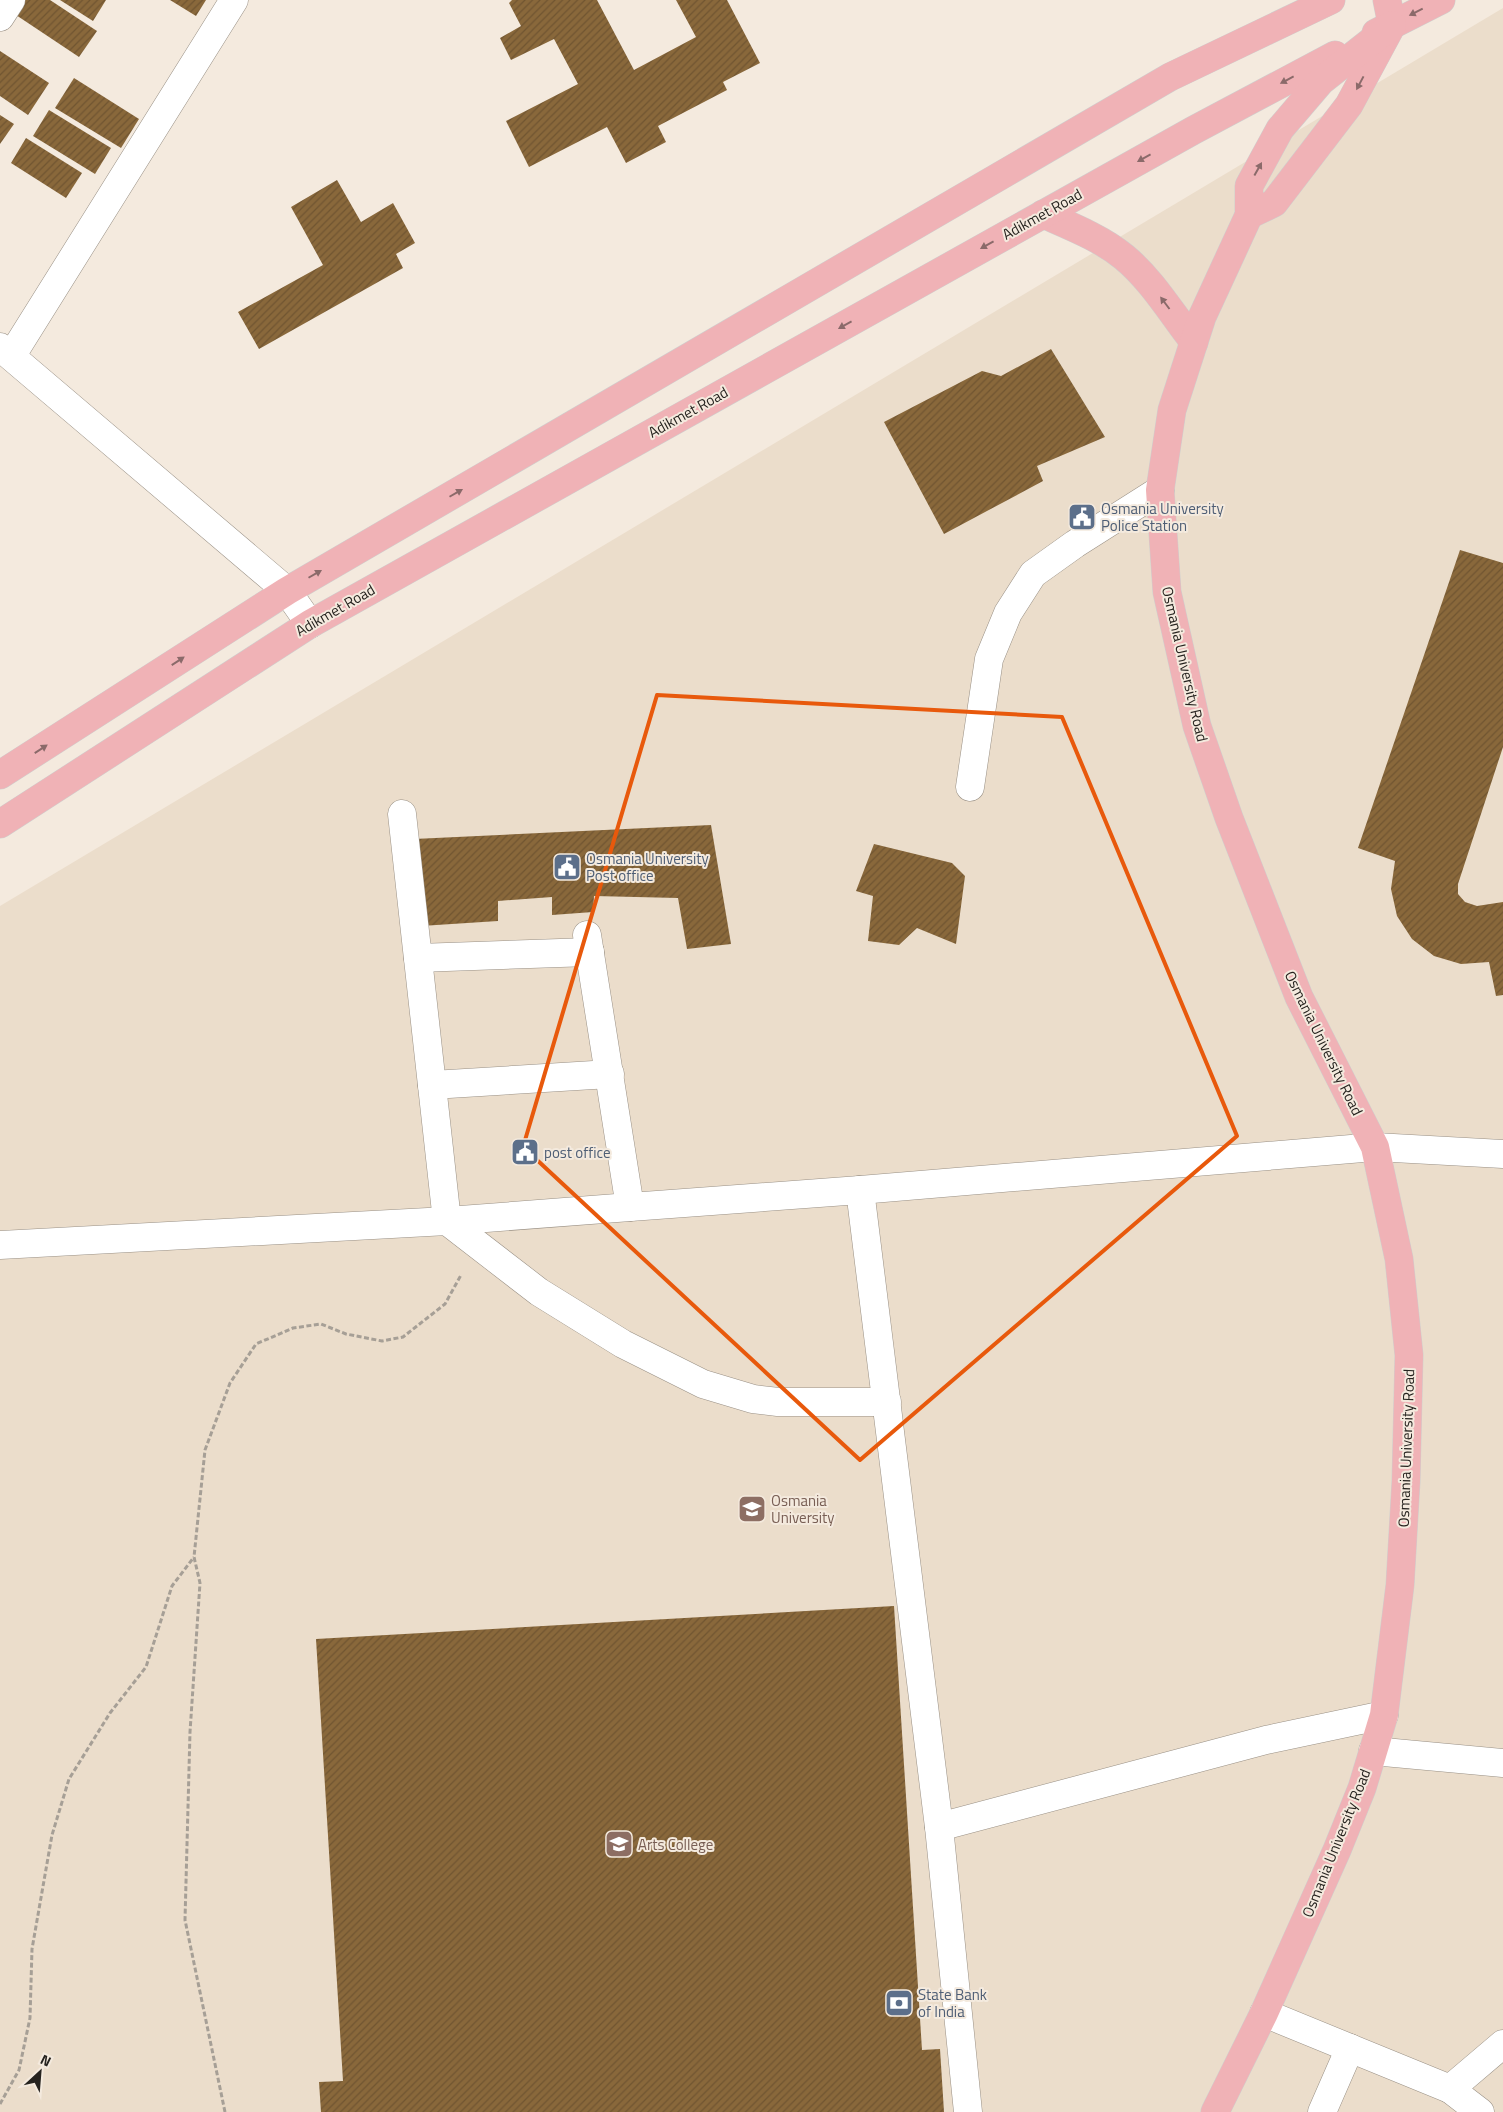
<svg xmlns="http://www.w3.org/2000/svg" width="1503" height="2112" font-family="'Titillium Web',sans-serif">
<defs>
<pattern id="building-hatch" width="6" height="6" patternUnits="userSpaceOnUse" patternTransform="scale(1.25)"><rect width="6" height="6" fill="#89683b"/><path d="M-1 1l2-2M0 6l6-6M5 7l2-2" fill="none" stroke="#705531"/></pattern>
</defs>
<rect width="100%" height="100%" fill="#f4eade"/>
<polygon fill="#ebddcb" points="1503,8 1503,2112 0,2112 0,906"/>
<g fill="url(#building-hatch)">
<polygon points="21,0 50,0 97,31 79,57 13,13"/>
<polygon points="60,0 106,0 93,21"/>
<polygon points="170,0 206,0 196,16"/>
<polygon points="512,0 597,0 634,70 696,37 676,0 727,0 760,63 723,82 727,90 658,126 666,142 626,163 607,127 529,167 506,121 578,84 554,39 511,60 500,38 521,26 509,3"/>
<polygon points="0,51 49,83 28,115 0,96"/>
<polygon points="74,78 139,119 121,148 55,108"/>
<polygon points="49,110 111,148 95,174 33,136"/>
<polygon points="0,115 14,124 0,144"/>
<polygon points="26,138 82,173 66,198 11,163"/>
<polygon points="337,180 361,222 393,203 415,243 396,254 403,268 259,349 238,312 323,265 291,207"/>
<polygon points="1051,349 1105,437 1037,466 1043,481 944,534 884,422 982,371 1001,376"/>
<polygon points="1460,550 1503,563 1503,747 1458,884 1458,894 1465,902 1477,906 1503,902 1503,995 1496,996 1489,962 1461,964 1434,956 1412,939 1397,916 1391,889 1395,861 1358,848"/>
<polygon points="711,825 731,944 687,949 678,898 594,896 593,912 552,915 552,897 498,901 498,921 421,926 414,839"/>
<polygon points="874,844 952,863 965,876 956,944 917,928 899,945 868,941 873,896 856,891"/>
<polygon points="894,1606 922,2050 940,2049 944,2112 321,2112 319,2082 343,2081 316,1639"/>
</g>
<g fill="none" stroke-linecap="round" stroke-linejoin="round">
<defs>
<g id="minor">
<polyline points="0,17 11,0"/>
<polyline points="0,347 287,591 310,624"/>
<polyline points="12,355 234,0"/>
<polyline points="970,787 989,659 1008,613 1033,574 1075,544 1160,490"/>
<polyline points="402,814 447,1221 539,1292 623,1344 703,1384 753,1399 778,1402 887,1402"/>
<polyline points="587,935 630,1207"/>
<polyline points="418,958 590,952"/>
<polyline points="432,1085 610,1074"/>
<polyline points="860,1190 939,1827 968,2112"/>
<polyline points="0,1245 447,1221 630,1207 860,1190 1375,1147 1503,1154"/>
<polyline points="1373,1751 1503,1763"/>
<polyline points="939,1827 1266,1740 1384,1715"/>
<polyline points="1264,2013 1450,2089 1480,2112"/>
<polyline points="1450,2089 1503,2044"/>
<polyline points="1322,2112 1350,2048"/>
</g>
<g id="major">
<polyline points="1376,33 1441,0"/>
<path d="M1043 214C1070 226 1101 238 1124 257 1152 280 1172 314 1194 342"/>
<polyline points="1249,215 1274,203 1349,105 1392,25 1387,0"/>
<polyline points="0,775 287,591 1170,77 1331,0"/>
<polyline points="0,824 310,624 1194,130 1335,55"/>
<polyline points="1215,2112 1264,2013 1337,1850 1362,1788 1384,1715 1400,1585 1406,1481 1409,1355 1399,1259 1375,1147 1299,997 1229,818 1197,726 1167,592 1160,490 1172,410 1202,317 1249,215 1249,186 1280,129 1321,81 1392,25"/>
</g>
</defs>
<use href="#minor" stroke="#999085" stroke-width="29"/>
<use href="#major" stroke="#cfcfce" stroke-width="29"/>
<g stroke="#a69f96" stroke-width="3" stroke-dasharray="5 2.5" stroke-linecap="butt">
<polyline points="0,2104 19,2070 30,2018 32,1949 52,1835 69,1779 110,1713 146,1667 172,1586 194,1557"/>
<polyline points="225,2112 185,1920 190,1732 200,1583 194,1557 205,1450 230,1383 256,1344 293,1328 321,1324 346,1334 382,1341 403,1337 445,1304 461,1275"/>
</g>
<use href="#minor" stroke="#fff" stroke-width="28"/>
<use href="#major" stroke="#f0b2b6" stroke-width="28"/>
</g>
<defs><path id="oneway-solid" d="M-6-.8H1V-3.2L6.5 0L1 3.2V.8H-6Z" transform="scale(1.25)"/></defs>
<g fill="#8b6a6a">
<use href="#oneway-solid" transform="translate(1416 12) rotate(153)"/>
<use href="#oneway-solid" transform="translate(1287 80) rotate(152)"/>
<use href="#oneway-solid" transform="translate(1360 83) rotate(118)"/>
<use href="#oneway-solid" transform="translate(1144 158) rotate(151)"/>
<use href="#oneway-solid" transform="translate(1258 169) rotate(-61)"/>
<use href="#oneway-solid" transform="translate(987 245) rotate(151)"/>
<use href="#oneway-solid" transform="translate(1165 303) rotate(-127)"/>
<use href="#oneway-solid" transform="translate(845 325) rotate(151)"/>
<use href="#oneway-solid" transform="translate(456 493) rotate(-30)"/>
<use href="#oneway-solid" transform="translate(315 574) rotate(-30)"/>
<use href="#oneway-solid" transform="translate(178 661) rotate(-33)"/>
<use href="#oneway-solid" transform="translate(41 749) rotate(-33)"/>
</g>
<path fill="none" stroke="#e8590c" stroke-width="4" stroke-linejoin="round" d="M657 695 1062 717 1237 1136 860 1460 523 1147Z"/>
<defs>
<symbol id="civic-square" viewBox="-11 -11 22 22"><rect x="-9" y="-9" width="18" height="18" rx="4" fill="#5c6f8a" stroke="#f4eade"/><path d="M-.6-6.5H3V-4.5H.6V-3L4-1V1h2V6H-6V1h2V-1L-.6-3ZM-1.2 2.5V6h2.4V2.5Z" fill="#fff"/></symbol>
<symbol id="university-square" viewBox="-11 -11 22 22"><rect x="-9" y="-9" width="18" height="18" rx="4" fill="#8d6e63" stroke="#f4eade"/><path d="M0-5L7-2L0 1L-7-2ZM-4 1L0 2.5L4 1V4Q0 6-4 4Z" fill="#fff"/></symbol>
<symbol id="bank-square" viewBox="-11 -11 22 22"><rect x="-9" y="-9" width="18" height="18" rx="4" fill="#5c6f8a" stroke="#f4eade"/><path d="M-6-4H6V4H-6ZM0-2.3a2.3 2.3 0 1 0 0 4.6a2.3 2.3 0 1 0 0-4.6Z" fill="#fff"/></symbol>
</defs>
<g fill-rule="evenodd">
<use href="#civic-square" x="1066" y="501" width="32" height="32"/>
<use href="#civic-square" x="551" y="851" width="32" height="32"/>
<use href="#civic-square" x="509" y="1136" width="32" height="32"/>
<use href="#university-square" x="736" y="1493" width="32" height="32"/>
<use href="#university-square" x="603" y="1828" width="32" height="32"/>
<use href="#bank-square" x="883" y="1987" width="32" height="32"/>
</g>
<g text-anchor="middle" dominant-baseline="central" stroke-width="4" stroke-linejoin="round" paint-order="stroke">
<g font-size="15" fill="#26231f" stroke="#f4eade">
<text transform="translate(1042 214) rotate(-29)">Adikmet Road</text>
<text transform="translate(688 412) rotate(-29)">Adikmet Road</text>
<text transform="translate(335 610) rotate(-30)">Adikmet Road</text>
<text transform="translate(1185 664) rotate(77)">Osmania University Road</text>
<text transform="translate(1324 1043) rotate(64)">Osmania University Road</text>
<text transform="translate(1406 1448) rotate(-88)">Osmania University Road</text>
<text transform="translate(1336 1843) rotate(-68)">Osmania University Road</text>
</g>
<g font-size="15" fill="#4e5e75" stroke="#f4eade" text-anchor="start">
<text x="1101" y="508">Osmania University<tspan x="1101" dy="17">Police Station</tspan></text>
<text x="586" y="858">Osmania University<tspan x="586" dy="17">Post office</tspan></text>
<text x="544" y="1152">post office</text>
<text x="918" y="1994">State Bank<tspan x="918" dy="17">of India</tspan></text>
</g>
<g font-size="15" fill="#785e54" stroke="#f4eade" text-anchor="start">
<text x="771" y="1500">Osmania<tspan x="771" dy="17">University</tspan></text>
<text x="638" y="1844">Arts College</text>
</g>
</g>
<g transform="translate(40 2072) rotate(26)" stroke="#f4eade" stroke-width="4" paint-order="stroke">
<path d="M0-4L9 19L0 12L-9 19Z" fill="#26231f"/>
<text y="-8" font-size="14" font-weight="bold" text-anchor="middle" fill="#26231f">N</text>
</g>
</svg>
